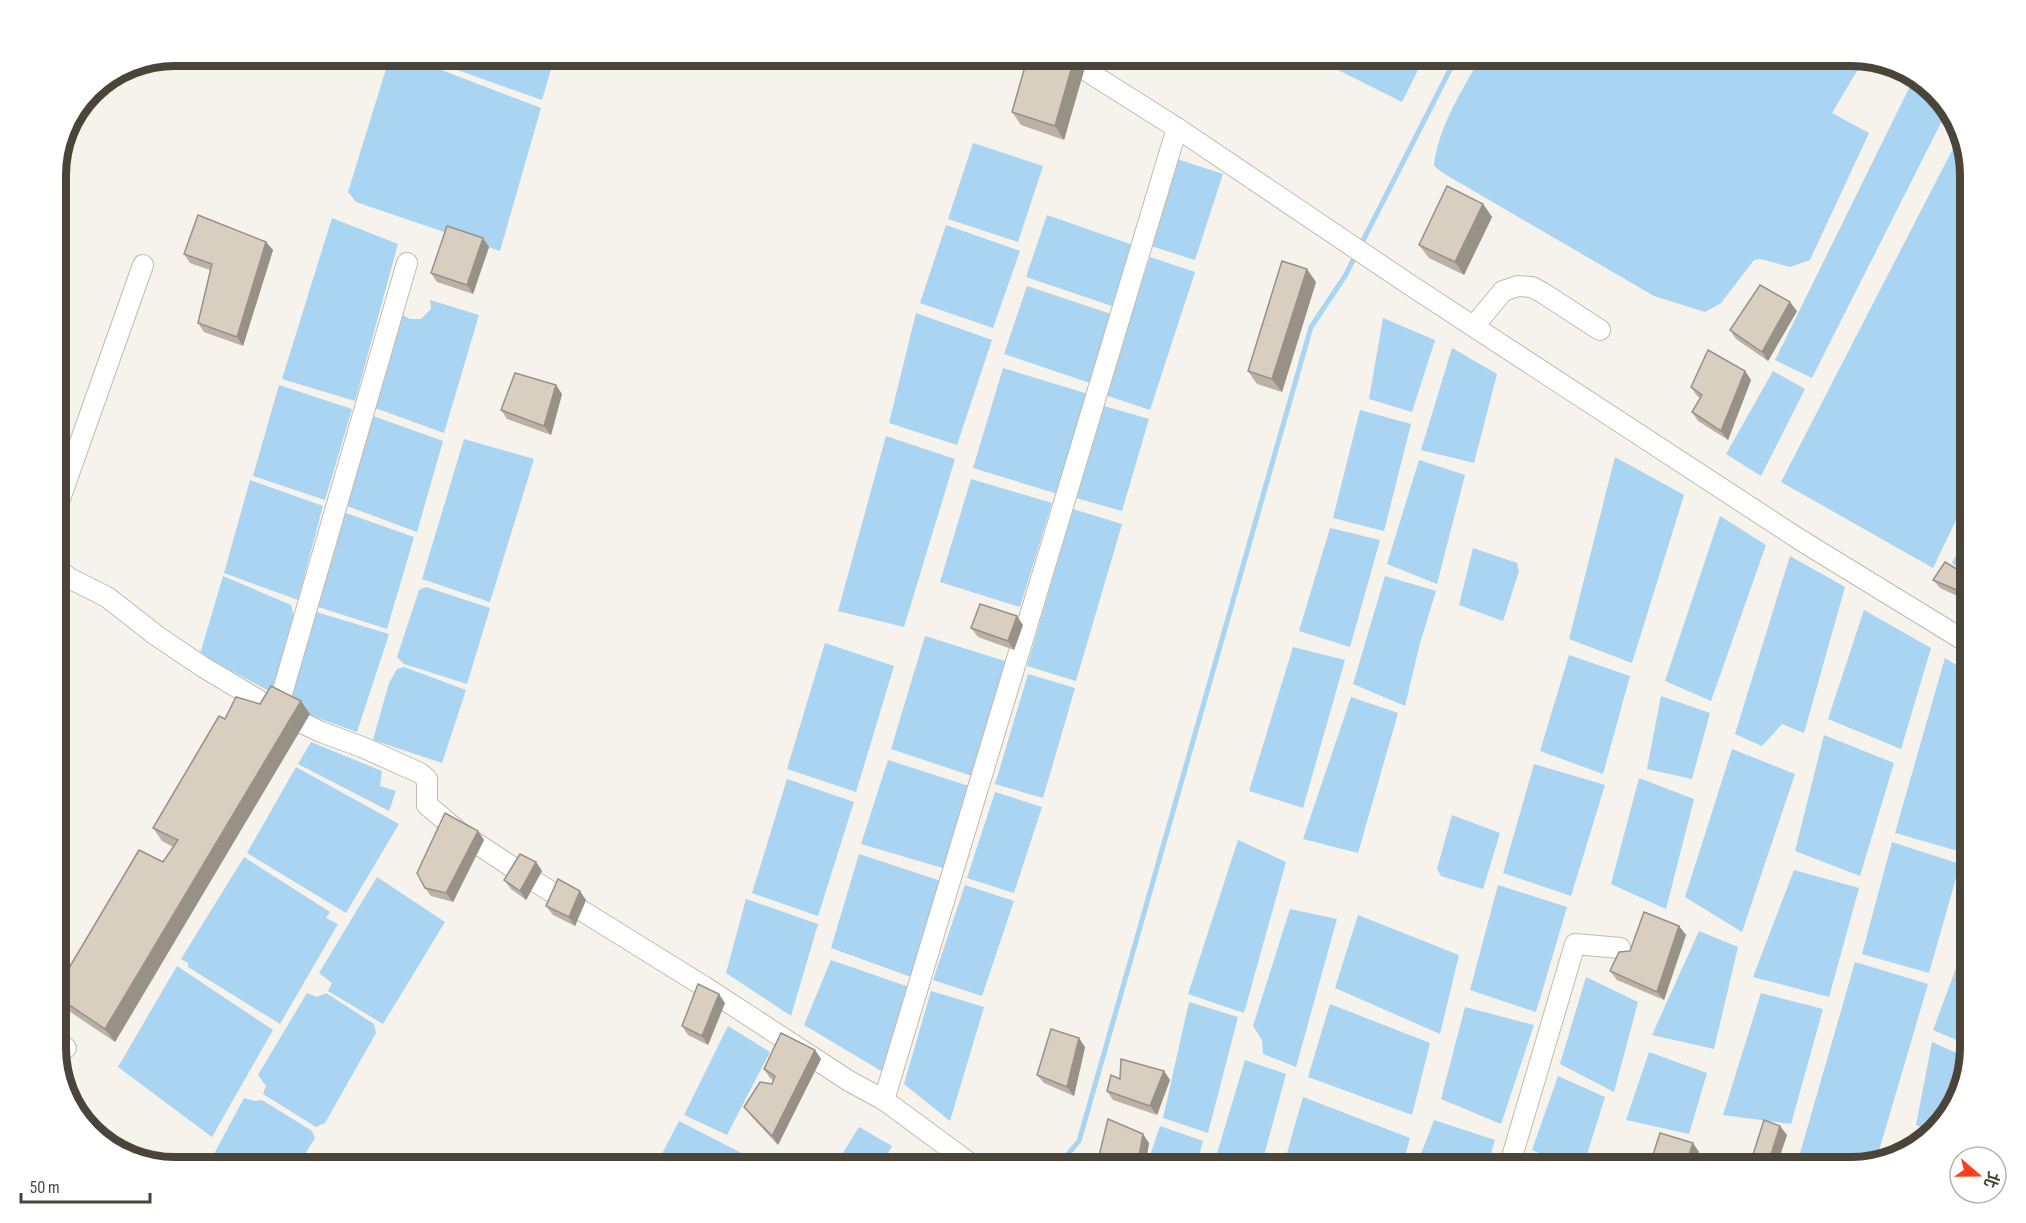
<svg xmlns="http://www.w3.org/2000/svg" width="2026" height="1223" font-family="'Sofia Sans Condensed','Noto Sans TC',sans-serif">
<rect width="100%" height="100%" fill="#f6f3ec"/>
<g fill="#a9d4f2">
<polygon points="390,56 405,56 541,108 500,251 356,202 348,192"/>
<polygon points="418,56 555,56 542,100"/>
<polygon points="1328,56 1425,56 1402,102 1324,63"/>
<path d="M1481 56H1851L1864 59 1832 113 1869 133 1810 260 1790 267 1761 259 1754 260 1721 303 1705 312 1654 296 1443 173 1434 166C1438 126 1463 90 1481 56Z"/>
<polygon points="1915,76 1948,109 1812,378 1775,360"/>
<polygon points="1960,135 1970,168 1970,491 1933,568 1781,482"/>
<polygon points="973,143 1043,166 1018,242 948,219"/>
<polygon points="1177,159 1223,174 1195,260 1148,245"/>
<polygon points="1047,215 1136,246 1115,307 1026,277"/>
<polygon points="332,218 398,244 355,401 282,379"/>
<polygon points="946,225 1020,251 993,328 920,303"/>
<polygon points="1150,257 1195,272 1150,410 1105,395"/>
<polygon points="1027,286 1114,315 1090,383 1004,354"/>
<polygon points="430,300 479,315 444,433 375,408 402,315 410,319 421,319 431,309"/>
<polygon points="916,313 992,340 957,445 889,423"/>
<polygon points="1383,318 1435,340 1412,412 1369,399"/>
<polygon points="1452,348 1497,374 1474,463 1421,450"/>
<polygon points="1003,368 1088,394 1058,494 973,468"/>
<polygon points="1773,371 1805,389 1761,476 1726,454"/>
<polygon points="279,385 352,409 325,500 253,476"/>
<polygon points="1104,406 1149,419 1122,511 1076,498"/>
<polygon points="1360,410 1411,424 1384,531 1333,518"/>
<polygon points="373,416 443,441 417,532 347,506"/>
<polygon points="886,436 955,459 904,627 838,611"/>
<polygon points="464,439 534,459 490,602 422,579"/>
<polygon points="1615,457 1684,495 1632,663 1569,639"/>
<polygon points="1419,460 1465,475 1437,584 1387,564"/>
<polygon points="971,479 1052,503 1020,607 940,582"/>
<polygon points="250,480 323,506 298,600 224,573"/>
<polygon points="1073,509 1122,524 1076,681 1027,666"/>
<polygon points="343,512 414,537 387,629 315,606"/>
<polygon points="1720,516 1766,545 1711,701 1665,681"/>
<polygon points="1330,528 1380,540 1350,647 1299,631"/>
<polygon points="1970,528 1970,578 1952,563"/>
<polygon points="1473,548 1517,563 1519,571 1503,621 1459,605"/>
<polygon points="1790,556 1845,587 1804,733 1782,724 1762,746 1735,734"/>
<polygon points="223,576 291,605 295,620 271,692 200,654"/>
<polygon points="1385,576 1436,591 1420,643 1405,706 1353,684"/>
<polygon points="426,587 490,608 467,684 404,664 397,657 419,590"/>
<polygon points="1864,610 1931,648 1901,749 1828,719"/>
<polygon points="313,611 389,634 357,732 284,706"/>
<polygon points="925,636 1008,662 975,777 891,749"/>
<polygon points="825,643 894,666 856,792 787,769"/>
<polygon points="1293,647 1345,660 1303,808 1249,791"/>
<polygon points="1569,655 1630,676 1603,774 1540,751"/>
<polygon points="1945,658 1970,674 1970,836 1965,853 1895,833"/>
<polygon points="404,667 466,690 442,763 373,740 389,683 397,669"/>
<polygon points="1028,674 1075,688 1043,798 995,784"/>
<polygon points="1661,696 1710,713 1692,779 1647,769"/>
<polygon points="1351,697 1398,713 1358,853 1303,839"/>
<polygon points="1824,735 1894,763 1860,876 1795,851"/>
<polygon points="311,742 382,771 380,786 396,791 389,811 298,764"/>
<polygon points="1732,749 1795,774 1742,932 1685,897"/>
<polygon points="888,760 972,787 946,869 861,844"/>
<polygon points="1534,764 1605,785 1571,896 1503,873"/>
<polygon points="296,767 399,824 346,913 247,853"/>
<polygon points="1639,778 1694,799 1666,909 1611,884"/>
<polygon points="787,779 854,802 818,916 752,893"/>
<polygon points="995,792 1042,807 1014,893 967,878"/>
<polygon points="1452,815 1500,833 1483,889 1441,876 1437,869"/>
<polygon points="1238,840 1286,862 1244,1013 1188,994"/>
<polygon points="1892,842 1960,864 1929,973 1862,954"/>
<polygon points="859,854 944,882 914,978 831,948"/>
<polygon points="244,857 330,912 326,918 338,924 280,1024 188,967 188,963 181,959"/>
<polygon points="1794,870 1859,888 1829,997 1753,977"/>
<polygon points="377,877 445,922 383,1024 328,991 332,983 319,973"/>
<polygon points="965,885 1014,901 982,996 933,980"/>
<polygon points="1498,885 1567,907 1536,1012 1470,990"/>
<polygon points="746,899 818,924 791,1016 726,973"/>
<polygon points="1290,909 1337,919 1296,1067 1263,1054 1262,1040 1253,1026"/>
<polygon points="1358,915 1459,955 1440,1034 1335,988"/>
<polygon points="1699,931 1738,947 1714,1049 1652,1035"/>
<polygon points="831,960 909,987 883,1072 804,1025"/>
<path d="M1855 962 1928 984 1876 1161C1850 1168 1824 1170 1797 1164Z"/>
<polygon points="1958,963 1970,968 1970,1046 1933,1030"/>
<polygon points="177,966 273,1030 212,1137 118,1067"/>
<polygon points="1586,977 1638,1002 1614,1092 1560,1064"/>
<polygon points="931,991 984,1007 950,1121 904,1084"/>
<polygon points="307,993 317,997 326,993 374,1024 376,1033 325,1123 316,1127 263,1094 266,1086 258,1075"/>
<polygon points="1761,993 1823,1009 1791,1124 1723,1115"/>
<polygon points="1189,1002 1238,1017 1208,1133 1163,1118"/>
<polygon points="1330,1004 1430,1043 1412,1115 1308,1077"/>
<polygon points="1465,1007 1534,1025 1501,1124 1441,1099"/>
<polygon points="728,1026 770,1052 727,1135 684,1115"/>
<polygon points="1932,1042 1968,1058 1954,1108 1932,1131 1916,1125"/>
<polygon points="1649,1052 1707,1073 1689,1134 1626,1120"/>
<polygon points="1245,1060 1286,1074 1261,1167 1213,1167"/>
<polygon points="1558,1076 1605,1097 1583,1167 1574,1167 1532,1150"/>
<polygon points="1303,1097 1410,1138 1402,1167 1283,1167"/>
<polygon points="244,1098 255,1101 262,1100 312,1131 315,1138 297,1167 207,1167"/>
<polygon points="1434,1120 1495,1140 1487,1167 1416,1167"/>
<polygon points="679,1121 765,1165 764,1167 655,1167"/>
<polygon points="1160,1126 1203,1141 1196,1167 1146,1167"/>
<polygon points="859,1127 892,1146 880,1167 834,1167"/>
</g>
<g fill="none" stroke-linecap="round" stroke-linejoin="round">
<polyline stroke="#a9d4f2" stroke-width="5" points="1057,1167 1079,1141 1311,327 1345,276 1457,56"/>
<defs>
<g id="minor">
<polyline points="1063,56 1177,128 1410,285 1802,541 1970,644"/>
<polyline points="1474,326 1503,291 1518,286 1532,287 1543,293 1600,330"/>
<polyline points="56,510 143,265"/>
<polyline points="56,568 69,578 107,597 157,636 203,667 277,711 321,732 362,747 420,773 427,779 427,805 459,832 526,876 705,987 849,1081 884,1100 975,1167"/>
<polyline points="277,711 407,263"/>
<polyline points="56,1040 66,1048"/>
<polyline points="884,1100 1177,128"/>
<polyline points="1509,1167 1575,944 1620,948"/>
</g>
</defs>
<use href="#minor" stroke="#c2bbae" stroke-width="22"/>
<use href="#minor" stroke="#fff" stroke-width="20"/>
</g>
<g fill="#bab2a6">
<polygon points="1087,60 1064,140 1021,125 1012,112"/>
<polygon points="1483,204 1492,217 1464,275 1429,258 1419,245"/>
<polygon points="266,242 273,250 243,346 204,332 198,323 210,270 190,263 184,254"/>
<polygon points="489,247 473,294 437,282 431,273"/>
<polygon points="1316,282 1282,392 1257,384 1248,371"/>
<polygon points="1797,311 1768,361 1736,339 1730,330"/>
<polygon points="1745,371 1751,380 1728,440 1698,421 1692,412 1700,398 1697,396 1691,387"/>
<polygon points="562,394 551,435 507,419 501,410"/>
<polygon points="1970,577 1970,602 1940,588 1933,580"/>
<polygon points="1023,625 1014,650 978,637 971,628"/>
<polygon points="260,704 310,714 115,1042 63,1007 56,997 56,990 163,862 173,847 162,841 153,828 225,719"/>
<polygon points="478,831 484,840 453,902 431,896 425,888"/>
<polygon points="536,862 542,871 526,900 511,889 504,880"/>
<polygon points="586,900 575,926 553,915 546,906"/>
<polygon points="1679,926 1686,935 1664,1000 1617,980 1610,971 1630,951"/>
<polygon points="725,1003 708,1045 688,1035 682,1026"/>
<polygon points="1085,1047 1074,1096 1044,1083 1037,1075"/>
<polygon points="815,1050 821,1059 778,1145 751,1116 744,1107 772,1084 773,1080 770,1078 764,1069"/>
<polygon points="1164,1071 1170,1080 1157,1115 1113,1100 1107,1091 1120,1079"/>
<polygon points="1787,1135 1776,1167 1753,1167 1750,1164"/>
<polygon points="1149,1143 1145,1167 1099,1167 1097,1164"/>
</g>
<g fill="#979187">
<polygon points="1075,56 1084,56 1087,60 1064,140 1055,126"/>
<polygon points="1483,204 1492,217 1464,275 1455,262"/>
<polygon points="483,238 489,247 473,294 467,285"/>
<polygon points="266,242 273,250 243,346 237,337"/>
<polygon points="1307,269 1316,282 1282,392 1272,379"/>
<polygon points="1790,302 1797,311 1768,361 1762,352"/>
<polygon points="1745,371 1751,380 1728,440 1721,431"/>
<polygon points="556,385 562,394 551,435 544,426"/>
<polygon points="1970,585 1970,600 1966,594"/>
<polygon points="1017,616 1023,625 1014,650 1008,641"/>
<polygon points="301,701 310,714 115,1042 105,1029"/>
<polygon points="478,831 484,840 453,902 446,893"/>
<polygon points="536,862 542,871 526,900 520,891"/>
<polygon points="580,891 586,900 575,926 569,917"/>
<polygon points="1679,926 1686,935 1664,1000 1657,992"/>
<polygon points="719,994 725,1003 708,1045 702,1036"/>
<polygon points="1079,1038 1085,1047 1074,1096 1067,1087"/>
<polygon points="815,1050 821,1059 778,1145 772,1136"/>
<polygon points="1164,1071 1170,1080 1157,1115 1150,1106"/>
<polygon points="1780,1126 1787,1135 1776,1167 1767,1167"/>
<polygon points="1143,1134 1149,1143 1145,1167 1137,1167"/>
<polygon points="1693,1143 1699,1152 1694,1167 1685,1167"/>
</g>
<g fill="#d8cfc1" stroke="#979187" stroke-width="1.5">
<polygon points="1028,56 1075,56 1055,126 1012,112"/>
<polygon points="1447,186 1483,204 1455,262 1419,245"/>
<polygon points="198,215 266,242 237,337 198,323 212,264 184,254"/>
<polygon points="447,226 483,238 467,285 431,273"/>
<polygon points="1282,261 1307,269 1272,379 1248,371"/>
<polygon points="1760,285 1790,302 1762,352 1730,330"/>
<polygon points="1708,350 1745,371 1721,431 1692,412 1702,395 1691,387"/>
<polygon points="515,373 556,385 544,426 501,410"/>
<polygon points="1945,562 1970,577 1970,585 1966,594 1933,580"/>
<polygon points="980,604 1017,616 1008,641 971,628"/>
<polygon points="271,686 301,701 105,1029 56,996 56,990 139,850 163,862 178,840 153,828 219,716 225,719 236,697 260,704"/>
<polygon points="445,813 478,831 446,893 425,888 417,873"/>
<polygon points="520,854 536,862 520,891 504,880"/>
<polygon points="558,879 580,891 569,917 546,906"/>
<polygon points="1644,912 1679,926 1657,992 1610,971 1619,952 1630,951"/>
<polygon points="698,984 719,994 702,1036 682,1026"/>
<polygon points="1051,1029 1079,1038 1067,1087 1037,1075"/>
<polygon points="781,1033 815,1050 772,1136 744,1107 760,1082 772,1084 775,1076 764,1069"/>
<polygon points="1121,1059 1164,1071 1150,1106 1107,1091 1111,1075 1120,1079"/>
<polygon points="1108,1119 1143,1134 1137,1167 1109,1167 1097,1164"/>
<polygon points="1764,1120 1780,1126 1767,1167 1750,1164"/>
<polygon points="1660,1133 1693,1143 1685,1167 1649,1167"/>
</g>
<path d="M0 0H2026V1223H0ZM175 66H1851A109 109 0 0 1 1960 175V1048A109 109 0 0 1 1851 1157H175A109 109 0 0 1 66 1048V175A109 109 0 0 1 175 66Z" fill="#fff" fill-rule="evenodd"/>
<path fill="none" stroke="#4b4439" stroke-width="8" d="M175 66H1851A109 109 0 0 1 1960 175V1048A109 109 0 0 1 1851 1157H175A109 109 0 0 1 66 1048V175A109 109 0 0 1 175 66Z"/>
<g transform="translate(1978 1175) rotate(110)"><circle r="28" fill="#ffffff" stroke="#b7b4b0" stroke-width="1.5"/>
<path d="M0-4.5L10 22L0 15L-10 22Z" fill="#fc3f1d"/>
<text y="-9" font-size="16" font-weight="bold" text-anchor="middle" fill="#4b4439">北</text>
</g>
<path d="M21 1193v9h129v-9" fill="none" stroke="#4b4439" stroke-width="3"/>
<text x="30" y="1193" font-size="18" fill="#4b4439" stroke="#ffffff" stroke-width="4.5" paint-order="stroke">50 m</text>
</svg>
